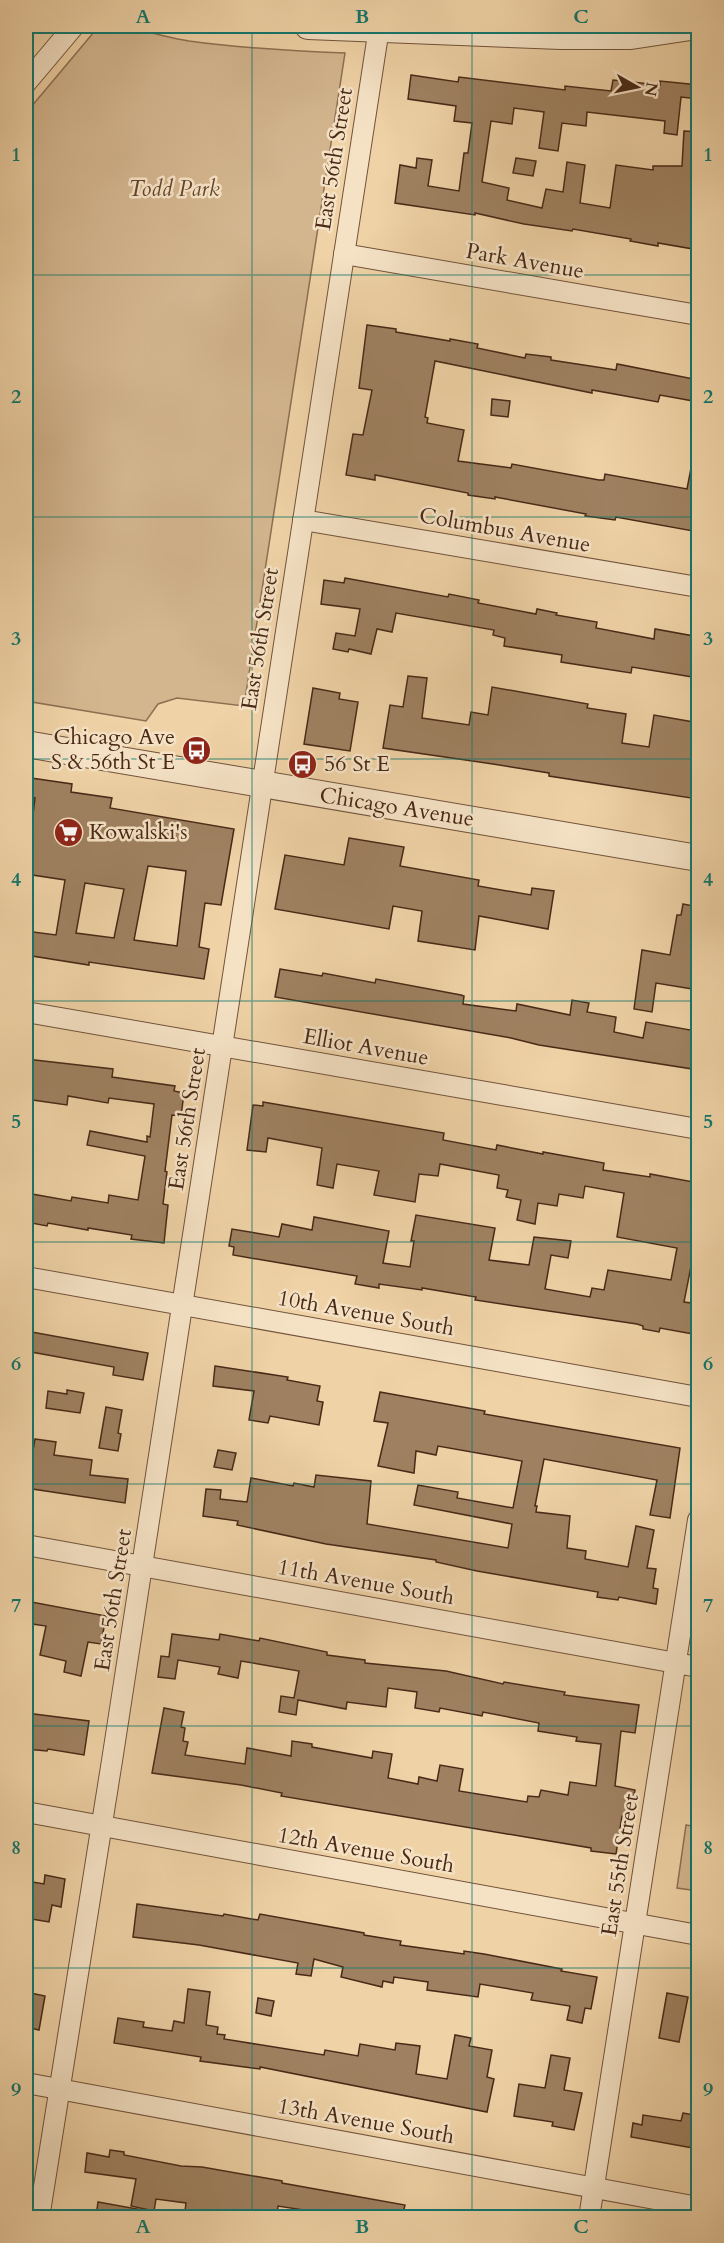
<svg xmlns="http://www.w3.org/2000/svg" width="724" height="2243" font-family="Cardo,serif">
<rect width="100%" height="100%" fill="#efd2a6"/>
<filter id="stains"><feTurbulence type="fractalNoise" baseFrequency=".00333" numOctaves="4"/><feColorMatrix values="0 0 0 0 .2 0 0 0 0 .09 0 0 0 0 .02 0 0 0 .5 -.17"/></filter>
<radialGradient id="worn" r=".72"><stop offset=".6" stop-color="#630" stop-opacity="0"/><stop offset="1" stop-color="#630" stop-opacity=".3"/></radialGradient>
<g fill="#d3b58e" stroke="#8e6f52" stroke-width="1.5">
<path d="M99 26C130 25 159 36 189 41 241 48 293 51 345 53L244 706 177 698 158 704 146 721 26 701V113Z"/>
<polygon points="686,1825 698,1827 698,1891 677,1888"/>
</g>
<g fill="#9f8161" stroke="#492917" stroke-width="1.5" fill-rule="evenodd">
<polygon points="411,75 458,82 459,77 565,90 565,86 611,91 613,80 660,85 660,81 699,85 699,99 681,97 677,135 664,133 665,121 587,112 586,126 562,123 558,151 539,148 544,112 514,108 512,124 491,121 482,182 509,188 507,200 542,208 546,189 563,192 567,162 585,165 580,203 610,208 616,165 653,170 653,166 682,166 684,131 699,132 699,250 658,243 658,246 630,241 631,239 573,229 572,231 524,224 475,213 475,215 395,203 400,165 416,168 417,158 432,160 428,186 459,191 464,153 468,153 472,123 454,121 456,106 408,99"/>
<polygon points="516,158 536,161 533,176 513,173"/>
<polygon points="367,325 396,329 396,332 450,341 450,339 478,344 477,348 525,358 526,354 551,357 551,360 616,370 617,364 699,380 699,402 660,395 658,402 592,390 592,393 435,361 425,417 428,418 427,423 464,430 458,461 511,468 512,464 599,480 604,480 605,474 687,489 692,463 699,464 699,499 693,531 616,517 615,520 585,516 586,514 495,497 495,499 468,495 468,493 375,475 375,480 346,475 353,434 363,435 372,390 359,388"/>
<polygon points="492,399 510,401 508,417 491,415"/>
<polygon points="345,578 448,597 449,594 479,600 478,603 536,614 537,609 557,613 556,615 597,622 596,628 654,639 655,629 699,637 699,678 632,667 631,673 561,662 562,655 504,646 505,638 493,635 494,630 396,613 392,632 377,629 371,654 349,649 348,652 333,649 336,633 355,636 360,609 321,604 324,580 344,583"/>
<polygon points="408,676 427,678 422,718 469,725 471,712 488,715 492,687 588,704 587,708 626,714 622,743 649,747 654,715 699,723 699,760 691,798 549,776 549,773 493,764 383,748 390,705 403,707"/>
<polygon points="313,688 340,693 339,699 358,702 350,751 304,744"/>
<path d="M31 778 72 784 71 792 112 798 110 808 234 829 221 905 205 903 199 947 209 949 204 979 89 962V965L26 955V931L56 935 65 880 26 874 35 798 28 797ZM148 866 186 871 177 946 134 940ZM85 883 124 889 114 938 76 933Z"/>
<polygon points="349,838 404,847 400,866 479,880 478,886 531,895 532,888 554,891 548,929 479,916 475,950 418,941 422,911 393,906 389,929 275,909 285,855 344,865"/>
<polygon points="683,904 699,907 699,990 656,983 652,1012 634,1009 642,950 670,955 677,915 681,915"/>
<polygon points="280,969 322,976 323,973 375,983 376,979 461,995 464,996 463,1004 516,1011 517,1004 570,1015 572,1000 589,1003 587,1012 616,1017 614,1032 643,1038 646,1022 696,1031 694,1045 699,1046 699,1070 539,1045 511,1038 275,997"/>
<polygon points="26,1059 113,1069 112,1077 175,1086 174,1091 184,1093 181,1116 172,1115 165,1171 167,1172 163,1204 168,1205 164,1243 131,1239 132,1235 88,1228 88,1230 48,1223 47,1226 26,1222 26,1193 71,1201 72,1197 108,1203 109,1195 138,1200 145,1156 87,1145 90,1131 147,1142 147,1136 150,1137 154,1104 109,1098 108,1103 68,1096 67,1105 26,1099"/>
<polygon points="263,1102 444,1133 443,1140 496,1150 497,1145 543,1154 543,1152 604,1163 603,1170 650,1177 650,1174 699,1183 699,1251 694,1251 684,1302 699,1304 699,1335 660,1328 659,1332 643,1329 643,1326 637,1324 475,1300 476,1297 422,1288 422,1290 379,1284 379,1288 355,1284 357,1276 233,1255 234,1247 229,1246 232,1229 279,1237 282,1224 312,1230 314,1217 389,1231 383,1263 410,1267 414,1241 411,1241 416,1215 495,1228 489,1260 529,1265 534,1237 571,1241 568,1258 551,1255 545,1289 590,1297 592,1288 604,1290 608,1270 671,1280 677,1248 617,1237 624,1193 585,1186 583,1198 559,1194 557,1206 538,1203 535,1224 517,1220 521,1200 506,1197 508,1190 497,1188 499,1175 440,1164 438,1176 419,1174 415,1202 374,1195 379,1171 337,1164 333,1188 317,1185 322,1148 268,1138 266,1152 247,1150 253,1105 263,1106"/>
<polygon points="26,1331 148,1353 143,1380 113,1375 114,1367 26,1351"/>
<polygon points="215,1366 288,1377 287,1380 320,1386 317,1401 323,1402 319,1425 270,1416 268,1423 249,1420 254,1391 213,1386"/>
<polygon points="67,1390 84,1393 80,1413 46,1408 48,1391 67,1394"/>
<polygon points="380,1392 485,1411 484,1414 680,1448 670,1518 650,1515 657,1480 544,1459 535,1506 537,1506 536,1512 570,1516 567,1548 586,1551 585,1559 628,1567 636,1526 654,1530 647,1568 656,1569 653,1588 658,1589 656,1604 619,1597 618,1600 597,1597 598,1592 477,1571 436,1562 436,1560 326,1544 237,1525 238,1521 203,1516 206,1489 221,1490 220,1499 247,1502 251,1478 293,1486 294,1483 314,1487 316,1475 371,1481 367,1524 508,1548 512,1524 414,1505 418,1485 458,1492 457,1498 513,1508 522,1461 438,1446 436,1455 416,1451 414,1473 378,1466 388,1423 374,1421"/>
<polygon points="106,1407 122,1410 118,1433 121,1434 118,1451 99,1448"/>
<polygon points="35,1439 56,1442 54,1455 92,1460 90,1475 128,1479 125,1503 26,1488 26,1474 29,1475"/>
<polygon points="218,1450 236,1453 232,1470 214,1467"/>
<polygon points="26,1601 106,1616 101,1644 88,1642 81,1676 64,1672 66,1661 40,1655 46,1626 26,1623"/>
<polygon points="172,1634 219,1640 220,1634 259,1641 260,1638 327,1652 327,1655 365,1660 365,1663 446,1671 503,1684 504,1682 565,1692 564,1695 639,1705 635,1733 621,1731 615,1786 635,1790 630,1817 622,1816 616,1854 591,1851 591,1848 281,1796 282,1793 241,1785 152,1773 164,1708 184,1712 181,1727 185,1728 183,1741 188,1742 185,1755 245,1764 247,1748 291,1756 292,1741 312,1744 312,1747 372,1758 373,1751 392,1754 388,1778 418,1784 419,1777 437,1781 440,1765 463,1769 459,1791 527,1802 528,1796 539,1797 541,1790 568,1795 570,1782 596,1786 601,1744 576,1741 577,1737 538,1731 539,1723 483,1712 482,1716 440,1708 439,1712 415,1708 417,1692 388,1688 386,1707 347,1702 346,1709 298,1700 296,1715 279,1712 281,1696 294,1698 299,1671 241,1661 238,1678 218,1674 220,1667 178,1660 175,1679 158,1677 161,1656 169,1657"/>
<polygon points="26,1713 89,1721 84,1755 48,1749 47,1751 26,1749"/>
<polygon points="45,1875 65,1879 61,1907 52,1905 49,1922 26,1918 26,1881 44,1884"/>
<polygon points="137,1904 223,1916 224,1914 258,1920 260,1914 364,1933 364,1935 401,1941 400,1945 464,1954 464,1951 484,1954 562,1969 561,1971 597,1977 591,2009 585,2008 582,2023 567,2020 570,2006 531,2000 533,1993 480,1984 478,1997 427,1990 428,1982 394,1977 393,1983 383,1981 382,1987 341,1977 343,1967 314,1959 311,1976 296,1974 298,1963 199,1945 133,1937"/>
<polygon points="188,1989 210,1992 206,2025 218,2027 217,2034 225,2035 224,2039 324,2055 325,2050 358,2056 360,2044 395,2050 396,2043 420,2046 416,2074 447,2079 455,2035 471,2038 469,2046 492,2050 487,2077 494,2079 487,2112 260,2067 260,2069 200,2061 201,2057 114,2043 118,2018 144,2022 143,2027 172,2031 174,2021 184,2023"/>
<polygon points="26,1992 45,1996 39,2030 26,2027"/>
<polygon points="667,1993 688,1997 679,2042 659,2038"/>
<polygon points="258,1998 274,2001 271,2016 256,2013"/>
<polygon points="551,2055 570,2058 564,2090 582,2093 574,2130 552,2126 553,2122 514,2116 519,2084 545,2088"/>
<polygon points="683,2113 699,2116 699,2149 631,2137 633,2123 642,2125 643,2115 681,2121"/>
<polygon points="110,2150 124,2152 124,2155 181,2166 202,2167 282,2181 282,2183 405,2205 402,2217 329,2217 329,2214 278,2206 277,2217 226,2217 185,2211 186,2203 156,2199 154,2211 131,2206 136,2179 85,2172 87,2153 109,2157"/>
<polygon points="98,2202 143,2210 142,2217 96,2217"/>
</g>
<g fill="none" stroke-linecap="round" stroke-linejoin="round">
<defs>
<g id="minor">
<polyline points="26,83 74,26"/>
<polyline points="344,254 698,315"/>
<polyline points="303,520 698,587"/>
<polyline points="26,1012 698,1129"/>
<polyline points="26,1277 698,1397"/>
<polyline points="26,1545 698,1667"/>
<polyline points="26,1812 698,1935"/>
<polyline points="26,2083 698,2207"/>
<path d="M39 2218C158 1489 263 758 379 28"/>
<polyline points="589,2218 698,1520"/>
</g>
<g id="tertiary">
<polyline points="308,26 561,36 631,36 697,26"/>
<polyline points="26,744 698,858"/>
</g>
</defs>
<use href="#minor" stroke="#72533b" stroke-width="22"/>
<use href="#tertiary" stroke="#72533b" stroke-width="28"/>
<use href="#minor" stroke="#f5e2c5" stroke-width="20"/>
<use href="#tertiary" stroke="#f5e2c5" stroke-width="26"/>
</g>
<path fill="none" stroke="#0f766e" stroke-width="1.5" stroke-opacity="0.55" d="M252 26V2218M472 26V2218M26 275H698M26 517H698M26 759H698M26 1001H698M26 1242H698M26 1484H698M26 1726H698M26 1968H698"/>
<defs>
<symbol id="bus-disc" viewBox="-11 -11 22 22"><circle r="9.5" fill="#8f2418" stroke="#f5e2c5"/><path d="M-5-6H5V4H4V6H2V4H-2V6H-4V4H-5ZM-3.5-4V0h7V-4ZM-3.5 1.2v1.5H-2V1.2ZM2 1.2v1.5H3.5V1.2Z" fill="#fff"/></symbol>
<symbol id="supermarket-disc" viewBox="-11 -11 22 22"><circle r="9.5" fill="#8f2418" stroke="#f5e2c5"/><path d="M-6-5.5h2.5l.6 2H6L4.5 2H-2.5L-4.4-4H-6ZM-1.5 3.2a1.3 1.3 0 1 0 .1 0ZM3 3.2a1.3 1.3 0 1 0 .1 0Z" fill="#fff"/></symbol>
</defs>
<g fill-rule="evenodd">
<use href="#bus-disc" x="180" y="734" width="33" height="33"/>
<use href="#bus-disc" x="286" y="748" width="33" height="33"/>
<use href="#supermarket-disc" x="52" y="816" width="33" height="33"/>
</g>
<g text-anchor="middle" dominant-baseline="central" stroke-width="5" stroke-linejoin="round" paint-order="stroke">
<g font-size="22" fill="#492917" stroke="#f5e2c5">
<text transform="translate(334 159) rotate(-81)">East 56th Street</text>
<text transform="translate(525 261) rotate(10)">Park Avenue</text>
<text transform="translate(505 530) rotate(10)">Columbus Avenue</text>
<text transform="translate(260 639) rotate(-81)">East 56th Street</text>
<text transform="translate(397 807) rotate(9)">Chicago Avenue</text>
<text transform="translate(366 1047) rotate(10)">Elliot Avenue</text>
<text transform="translate(187 1119) rotate(-81)">East 56th Street</text>
<text transform="translate(366 1313) rotate(10)">10th Avenue South</text>
<text transform="translate(366 1582) rotate(10)">11th Avenue South</text>
<text transform="translate(113 1600) rotate(-81)">East 56th Street</text>
<text transform="translate(366 1850) rotate(10)">12th Avenue South</text>
<text transform="translate(620 1865) rotate(-81)">East 55th Street</text>
<text transform="translate(366 2121) rotate(10)">13th Avenue South</text>
</g>
<g font-size="22" font-style="italic" fill="#65452f" stroke="#f5e2c5">
<text x="174" y="189">Todd Park</text>
</g>
<g font-size="22" fill="#492917" stroke="#f5e2c5" text-anchor="start">
<text x="175" y="737" text-anchor="end">Chicago Ave<tspan x="175" dy="25">S &amp; 56th St E</tspan></text>
<text x="324" y="764">56 St E</text>
<text x="89" y="832">Kowalski's</text>
</g>
</g>
<rect width="724" height="2243" fill="none" stroke="#efd2a6" stroke-width="66"/>
<g transform="translate(637 87) rotate(99)" stroke="#f5e2c5" stroke-width="4.5" paint-order="stroke">
<path d="M0-4.5L10 22L0 15L-10 22Z" fill="#492917"/>
<text y="-9" font-size="16" font-weight="bold" text-anchor="middle" fill="#492917">N</text>
</g>
<rect x="33" y="33" width="658" height="2177" fill="none" stroke="#0f766e" stroke-width="2"/>
<g font-size="20" text-anchor="middle" font-weight="bold" fill="#0f766e">
<text x="143" y="23">A</text>
<text x="362" y="23">B</text>
<text x="581" y="23">C</text>
<text x="16" y="161">1</text>
<text x="708" y="161">1</text>
<text x="16" y="403">2</text>
<text x="708" y="403">2</text>
<text x="16" y="645">3</text>
<text x="708" y="645">3</text>
<text x="16" y="886">4</text>
<text x="708" y="886">4</text>
<text x="16" y="1128">5</text>
<text x="708" y="1128">5</text>
<text x="16" y="1370">6</text>
<text x="708" y="1370">6</text>
<text x="16" y="1612">7</text>
<text x="708" y="1612">7</text>
<text x="16" y="1854">8</text>
<text x="708" y="1854">8</text>
<text x="16" y="2096">9</text>
<text x="708" y="2096">9</text>
<text x="143" y="2233">A</text>
<text x="362" y="2233">B</text>
<text x="581" y="2233">C</text>
</g>
<rect width="100%" height="100%" filter="url(#stains)"/>
<rect width="100%" height="100%" fill="url(#worn)"/>
</svg>
